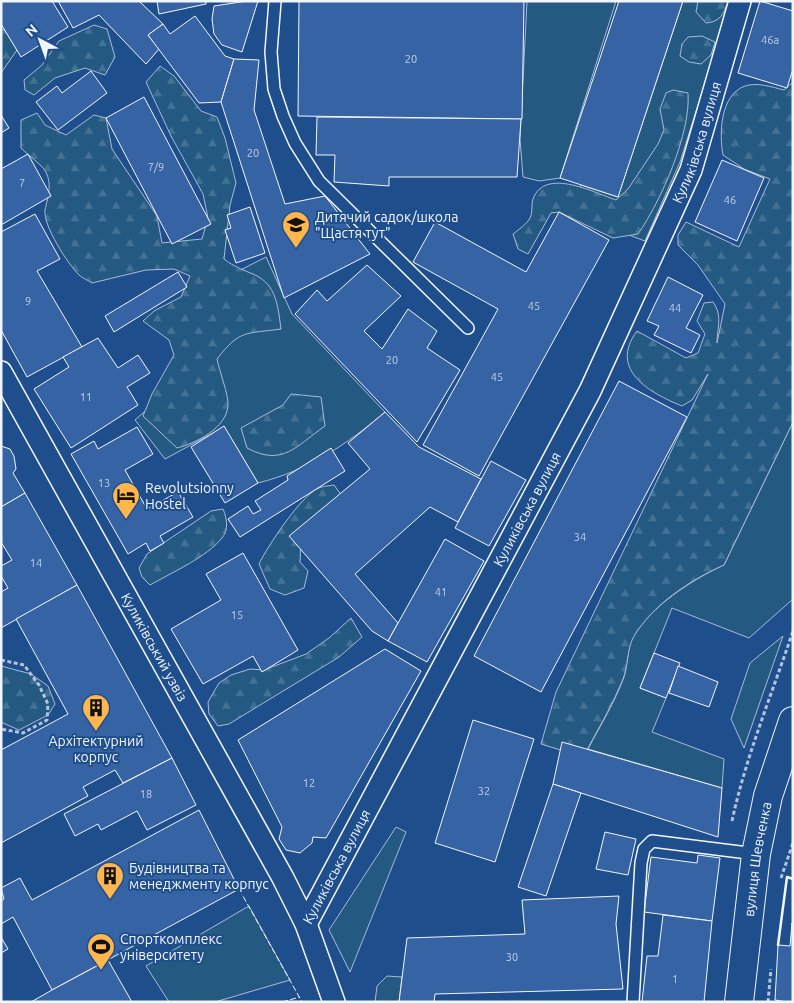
<svg xmlns="http://www.w3.org/2000/svg" width="794" height="1003" font-family="Ubuntu,sans-serif">
<defs>
<pattern id="forest-firs" width="22" height="20" patternUnits="userSpaceOnUse" patternTransform="scale(1.25)"><rect width="22" height="20" fill="#245a82"/><path d="M5 1l3.5 6h-7zM16 11l3.5 6h-7z" fill="#447295"/></pattern>
</defs>
<rect width="100%" height="100%" fill="#1f4e8c"/>
<g fill="#245a82" stroke="#a8bbd7">
<polygon points="527,1 616,1 560,178 539,181 523,177 520,139"/>
<polygon points="683,1 731,1 680,162 645,241 569,213 581,185 618,197"/>
<path d="M266 257 292 314 385 412C346 445 309 470 258 483L224 427 165 459 135 420 192 370 158 312Z"/>
<path d="M793 422V599L749 638 672 608 640 688 666 698 652 732 724 759 722 788 588 749C600 726 615 702 624 677 628 665 627 650 632 639 648 608 693 579 724 565Z"/>
<polygon points="783,636 744,748 731,719 750,663"/>
<polygon points="396,827 406,832 350,972 329,930"/>
<polygon points="249,906 290,980 215,1002 169,1002 146,966"/>
<polygon points="387,976 402,977 399,1002 375,1002 377,986"/>
</g>
<g fill="url(#forest-firs)" stroke="#a8bbd7">
<path d="M698 1H728C724 14 720 22 706 23L696 12Z"/>
<polygon points="94,25 107,29 115,57 105,75 85,68 55,78 34,95 25,90 24,80 42,65 59,41"/>
<polygon points="1,30 5,30 17,50 1,73"/>
<polygon points="702,36 715,42 711,55 701,64 689,62 680,56 682,44 688,37"/>
<path d="M160 66 174 76 201 111 217 117 225 138 236 183 230 205 224 259C234 267 244 270 255 275 277 285 278 308 281 329 246 334 240 329 217 359 219 370 229 396 228 405 227 428 196 443 177 448L143 416 152 394 174 355 169 340 143 321 154 311 181 297 190 276 174 269 146 270 92 283C88 280 82 278 79 275 68 264 43 226 45 210 48 197 53 182 44 169 38 162 28 155 21 148V120L37 113 45 125 66 135 94 115 106 118 112 149 157 216 162 243 202 239 208 218 203 194 171 136 146 82Z"/>
<path d="M793 82V422L724 565C690 580 652 605 633 638 627 650 628 666 623 679 612 706 597 731 583 757L541 744 556 692 708 374 692 400 682 406C650 393 608 370 637 331L686 358 698 353 705 334 697 321 704 303 713 302C723 316 717 328 717 343L725 304 698 265 678 245V235L686 222 739 247 770 179 744 169 723 155C719 134 720 95 745 86 758 82 772 87 784 90Z"/>
<path d="M673 90 688 93C691 133 661 201 638 234L613 238 559 212 551 213 528 254 518 249 513 234C518 230 527 224 530 218 533 212 531 204 533 199 545 166 597 194 616 200L628 189 658 144 664 130 660 109 666 93Z"/>
<path d="M291 394 321 397 325 426C296 446 283 467 247 448L241 428 283 405Z"/>
<path d="M334 485 342 496 301 535 300 562 308 571 304 588 285 595 270 589 259 564C267 547 302 494 319 488 323 486 329 486 334 485Z"/>
<path d="M223 509C227 518 229 530 222 538 207 557 171 573 150 585L142 577 139 568 147 554 211 511Z"/>
<polygon points="351,618 362,637 339,657 229,724 218,726 209,714 208,702 219,683 231,675 250,669 264,670 306,654 329,638"/>
<polygon points="1,666 31,674 48,686 55,704 48,715 19,730 1,722"/>
</g>
<g fill="#3563a3" stroke="#f2f6ff">
<polygon points="1,1 52,1 68,27 21,57 1,24"/>
<polygon points="58,1 139,1 163,24 148,35 159,49 146,64 99,15 73,28"/>
<polygon points="157,1 206,1 206,4 159,14"/>
<polygon points="247,1 258,1 242,52 222,45 214,34 212,19 214,6"/>
<polygon points="299,1 524,1 522,119 298,116"/>
<polygon points="619,1 683,1 618,197 560,178"/>
<polygon points="760,1 793,11 793,69 787,88 738,73"/>
<polygon points="195,16 225,56 234,59 221,102 199,103 148,35 163,24 170,34"/>
<polygon points="234,59 259,60 254,110 285,204 325,196 370,254 284,298 221,102"/>
<polygon points="91,71 107,93 58,130 36,102 57,86 62,93"/>
<polygon points="144,97 211,224 172,244 106,118"/>
<polygon points="1,115 9,128 1,133"/>
<polygon points="317,117 521,119 517,177 389,177 389,186 334,182 335,155 316,155"/>
<polygon points="28,154 51,196 1,225 1,169"/>
<polygon points="722,160 764,178 737,241 695,222"/>
<polygon points="250,207 265,253 236,263 225,230 231,228 227,215"/>
<polygon points="559,212 609,240 479,476 423,445 498,309 413,262 435,222 526,272"/>
<polygon points="35,214 60,259 37,271 82,347 27,377 1,330 1,232"/>
<polygon points="367,265 401,296 364,331 382,349 408,309 437,331 427,348 460,370 417,442 295,314 317,290 327,301"/>
<polygon points="178,272 187,287 114,332 105,316"/>
<polygon points="668,277 703,295 686,328 700,335 691,353 654,335 659,326 647,321"/>
<polygon points="98,338 118,368 138,355 150,373 127,387 138,405 71,448 34,389 69,367 63,357"/>
<polygon points="619,381 687,417 541,692 474,656"/>
<polygon points="385,412 419,447 481,479 458,522 430,507 355,574 398,623 388,641 372,631 289,536 370,469 348,443"/>
<polygon points="224,426 258,483 225,503 191,447"/>
<polygon points="137,427 153,454 125,470 147,509 178,492 193,517 160,536 164,543 150,551 146,543 128,554 71,454 94,441 98,449"/>
<polygon points="1,446 10,449 14,456 16,469 13,473 25,493 1,507"/>
<polygon points="331,448 345,471 240,537 228,519 248,506 253,514 261,510 255,501 288,480 287,476"/>
<polygon points="491,461 526,480 489,546 455,528"/>
<polygon points="25,493 77,585 1,628 1,592 8,588 1,576 1,566 12,560 1,542 1,507"/>
<polygon points="445,539 484,561 427,662 388,641"/>
<polygon points="243,553 298,650 262,672 253,656 203,684 171,629 221,600 206,574"/>
<polygon points="77,585 172,758 123,783 115,770 83,787 88,796 1,843 1,750 68,714 16,619"/>
<polygon points="385,649 421,671 326,838 313,837 312,843 300,853 286,850 279,839 282,827 238,740"/>
<polygon points="654,653 680,663 666,698 640,688"/>
<polygon points="678,666 718,682 709,707 669,693"/>
<polygon points="473,720 534,739 495,862 435,843"/>
<polygon points="562,742 722,788 718,837 553,784"/>
<polygon points="172,758 196,805 147,830 137,811 101,830 98,824 75,836 64,814"/>
<polygon points="553,784 581,793 546,896 518,887"/>
<polygon points="199,810 239,889 52,990 13,917 1,924 1,901 4,899 1,888 20,878 32,900"/>
<polygon points="605,832 636,839 628,875 596,869"/>
<polygon points="698,855 720,858 712,921 644,912 651,857 697,863"/>
<polygon points="619,896 616,924 623,989 435,994 434,1002 399,1002 407,938 525,934 522,900"/>
<polygon points="663,915 712,921 704,1002 642,1002 647,956 658,956"/>
<polygon points="792,923 793,1002 787,1002 775,1000 778,945 790,946"/>
<polygon points="1,937 8,949 1,953"/>
<polygon points="108,960 132,1002 31,1002 52,990"/>
</g>
<g fill="none" stroke-linecap="round" stroke-linejoin="round">
<defs>
<g id="service">
<polyline points="275,1 271,52 274,89 283,116 295,143 319,181 468,328"/>
<polyline points="633,1002 641,863 644,849 652,841 756,854"/>
</g>
<g id="minor">
<path id="s1" d="M1 372 283 878 306 924 334 1002"/>
<path id="s2" d="M306 924 590 391 691 170 740 1"/>
</g>
<g id="primary">
<path id="s3" d="M739 1002 756 854 768 796 793 721"/>
</g>
</defs>
<use href="#service" stroke="#f2f6ff" stroke-width="14"/>
<use href="#minor" stroke="#f2f6ff" stroke-width="24"/>
<use href="#primary" stroke="#f2f6ff" stroke-width="30"/>
<g stroke="#b3c4dc" stroke-width="3" stroke-dasharray="4 2.5" stroke-linecap="butt">
<polyline points="1,660 24,665 39,685 48,704 47,720 23,733 1,729"/>
<path d="M732 821C746 756 772 694 793 631"/>
<polyline points="781,878 793,843"/>
<polyline points="768,1002 771,969"/>
</g>
<use href="#service" stroke="#1f4e8c" stroke-width="11"/>
<use href="#minor" stroke="#1f4e8c" stroke-width="21"/>
<use href="#primary" stroke="#1f4e8c" stroke-width="28"/>
<g stroke="#f2f6ff" stroke-width="1" stroke-dasharray="6 2.5" stroke-linecap="butt">
<polyline points="239,889 302,1002"/>
<polyline points="282,1002 300,997"/>
</g>
<polyline stroke="#f2f6ff" stroke-width="2.5" points="778,945 787,877 793,879"/>
</g>
<defs>
<symbol id="school-pin" viewBox="-11 -11 22 30"><path d="M0 17L-7.5 6A9.5 9.5 0 1 1 7.5 6Z" fill="#ffb74d" stroke="#1f4e8c"/><path d="M0-5L7-2L0 1L-7-2ZM-4 1L0 2.5L4 1V4Q0 6-4 4Z" fill="#111"/></symbol>
<symbol id="hotel-pin" viewBox="-11 -11 22 30"><path d="M0 17L-7.5 6A9.5 9.5 0 1 1 7.5 6Z" fill="#ffb74d" stroke="#1f4e8c"/><path d="M-6-4.5h1.5V1H6V5H4.5V3h-9V5H-6ZM-4 0a1.8 1.8 0 1 1 3.6 0ZM.5 0V-2.5h3Q6-2.5 6 0Z" fill="#111"/></symbol>
<symbol id="building-pin" viewBox="-11 -11 22 30"><path d="M0 17L-7.5 6A9.5 9.5 0 1 1 7.5 6Z" fill="#ffb74d" stroke="#1f4e8c"/><path d="M-4-6H4V6H1V3H-1V6H-4ZM-2.5-4.3h1.7v1.8h-1.7ZM.8-4.3h1.7v1.8H.8ZM-2.5-1h1.7V.8h-1.7ZM.8-1h1.7V.8H.8Z" fill="#111"/></symbol>
<symbol id="stadium-pin" viewBox="-11 -11 22 30"><path d="M0 17L-7.5 6A9.5 9.5 0 1 1 7.5 6Z" fill="#ffb74d" stroke="#1f4e8c"/><path d="M0-5a6.5 5 0 1 0 0 10a6.5 5 0 1 0 0-10ZM-3.5-1.8h7v3.6h-7Z" fill="#111"/></symbol>
</defs>
<g fill-rule="evenodd">
<use href="#school-pin" x="280" y="209" width="32" height="43"/>
<use href="#hotel-pin" x="110" y="480" width="32" height="43"/>
<use href="#building-pin" x="80" y="692" width="32" height="43"/>
<use href="#building-pin" x="94" y="860" width="32" height="43"/>
<use href="#stadium-pin" x="85" y="931" width="32" height="43"/>
</g>
<g text-anchor="middle" dominant-baseline="central" stroke-width="4" stroke-linejoin="round" paint-order="stroke">
<g font-size="11" fill="#c3d1e8">
<text x="770" y="40">46а</text>
<text x="411" y="59">20</text>
<text x="253" y="153">20</text>
<text x="156" y="167">7/9</text>
<text x="22" y="183">7</text>
<text x="730" y="200">46</text>
<text x="28" y="301">9</text>
<text x="534" y="306">45</text>
<text x="675" y="308">44</text>
<text x="392" y="360">20</text>
<text x="497" y="377">45</text>
<text x="86" y="397">11</text>
<text x="104" y="483">13</text>
<text x="580" y="537">34</text>
<text x="36" y="563">14</text>
<text x="441" y="592">41</text>
<text x="237" y="615">15</text>
<text x="309" y="783">12</text>
<text x="484" y="791">32</text>
<text x="146" y="794">18</text>
<text x="512" y="957">30</text>
<text x="675" y="979">1</text>
</g>
<g font-size="14" fill="#f2f6ff" stroke="#1f4e8c">
<text stroke="none"><textPath href="#s2" startOffset="875">Куликівська вулиця</textPath></text>
<text stroke="none"><textPath href="#s2" startOffset="470">Куликівська вулиця</textPath></text>
<text stroke="none"><textPath href="#s1" startOffset="315">Куликівський узвіз</textPath></text>
<text stroke="none"><textPath href="#s3" startOffset="144">вулиця Шевченка</textPath></text>
<text stroke="none"><textPath href="#s2" startOffset="65">Куликівська вулиця</textPath></text>
</g>
<g font-size="14" fill="#f2f6ff" stroke="#1f4e8c" text-anchor="start">
<text x="315" y="217">Дитячий садок/школа<tspan x="315" dy="16">"Щастя тут"</tspan></text>
<text x="145" y="488">Revolutsionny<tspan x="145" dy="16">Hostel</tspan></text>
<text x="96" y="741" text-anchor="middle">Архітектурний<tspan x="96" dy="16">корпус</tspan></text>
<text x="129" y="868">Будівництва та<tspan x="129" dy="16">менеджменту корпус</tspan></text>
<text x="120" y="939">Спорткомплекс<tspan x="120" dy="16">університету</tspan></text>
</g>
</g>
<rect width="794" height="1003" fill="none" stroke="#f2f6ff" stroke-width="5"/>
<g transform="translate(40 40) rotate(319)" stroke="#1f4e8c" stroke-width="4" paint-order="stroke">
<path d="M0-4L9 19L0 12L-9 19Z" fill="#f2f6ff"/>
<text y="-8" font-size="14" font-weight="bold" text-anchor="middle" fill="#f2f6ff">N</text>
</g>
</svg>
